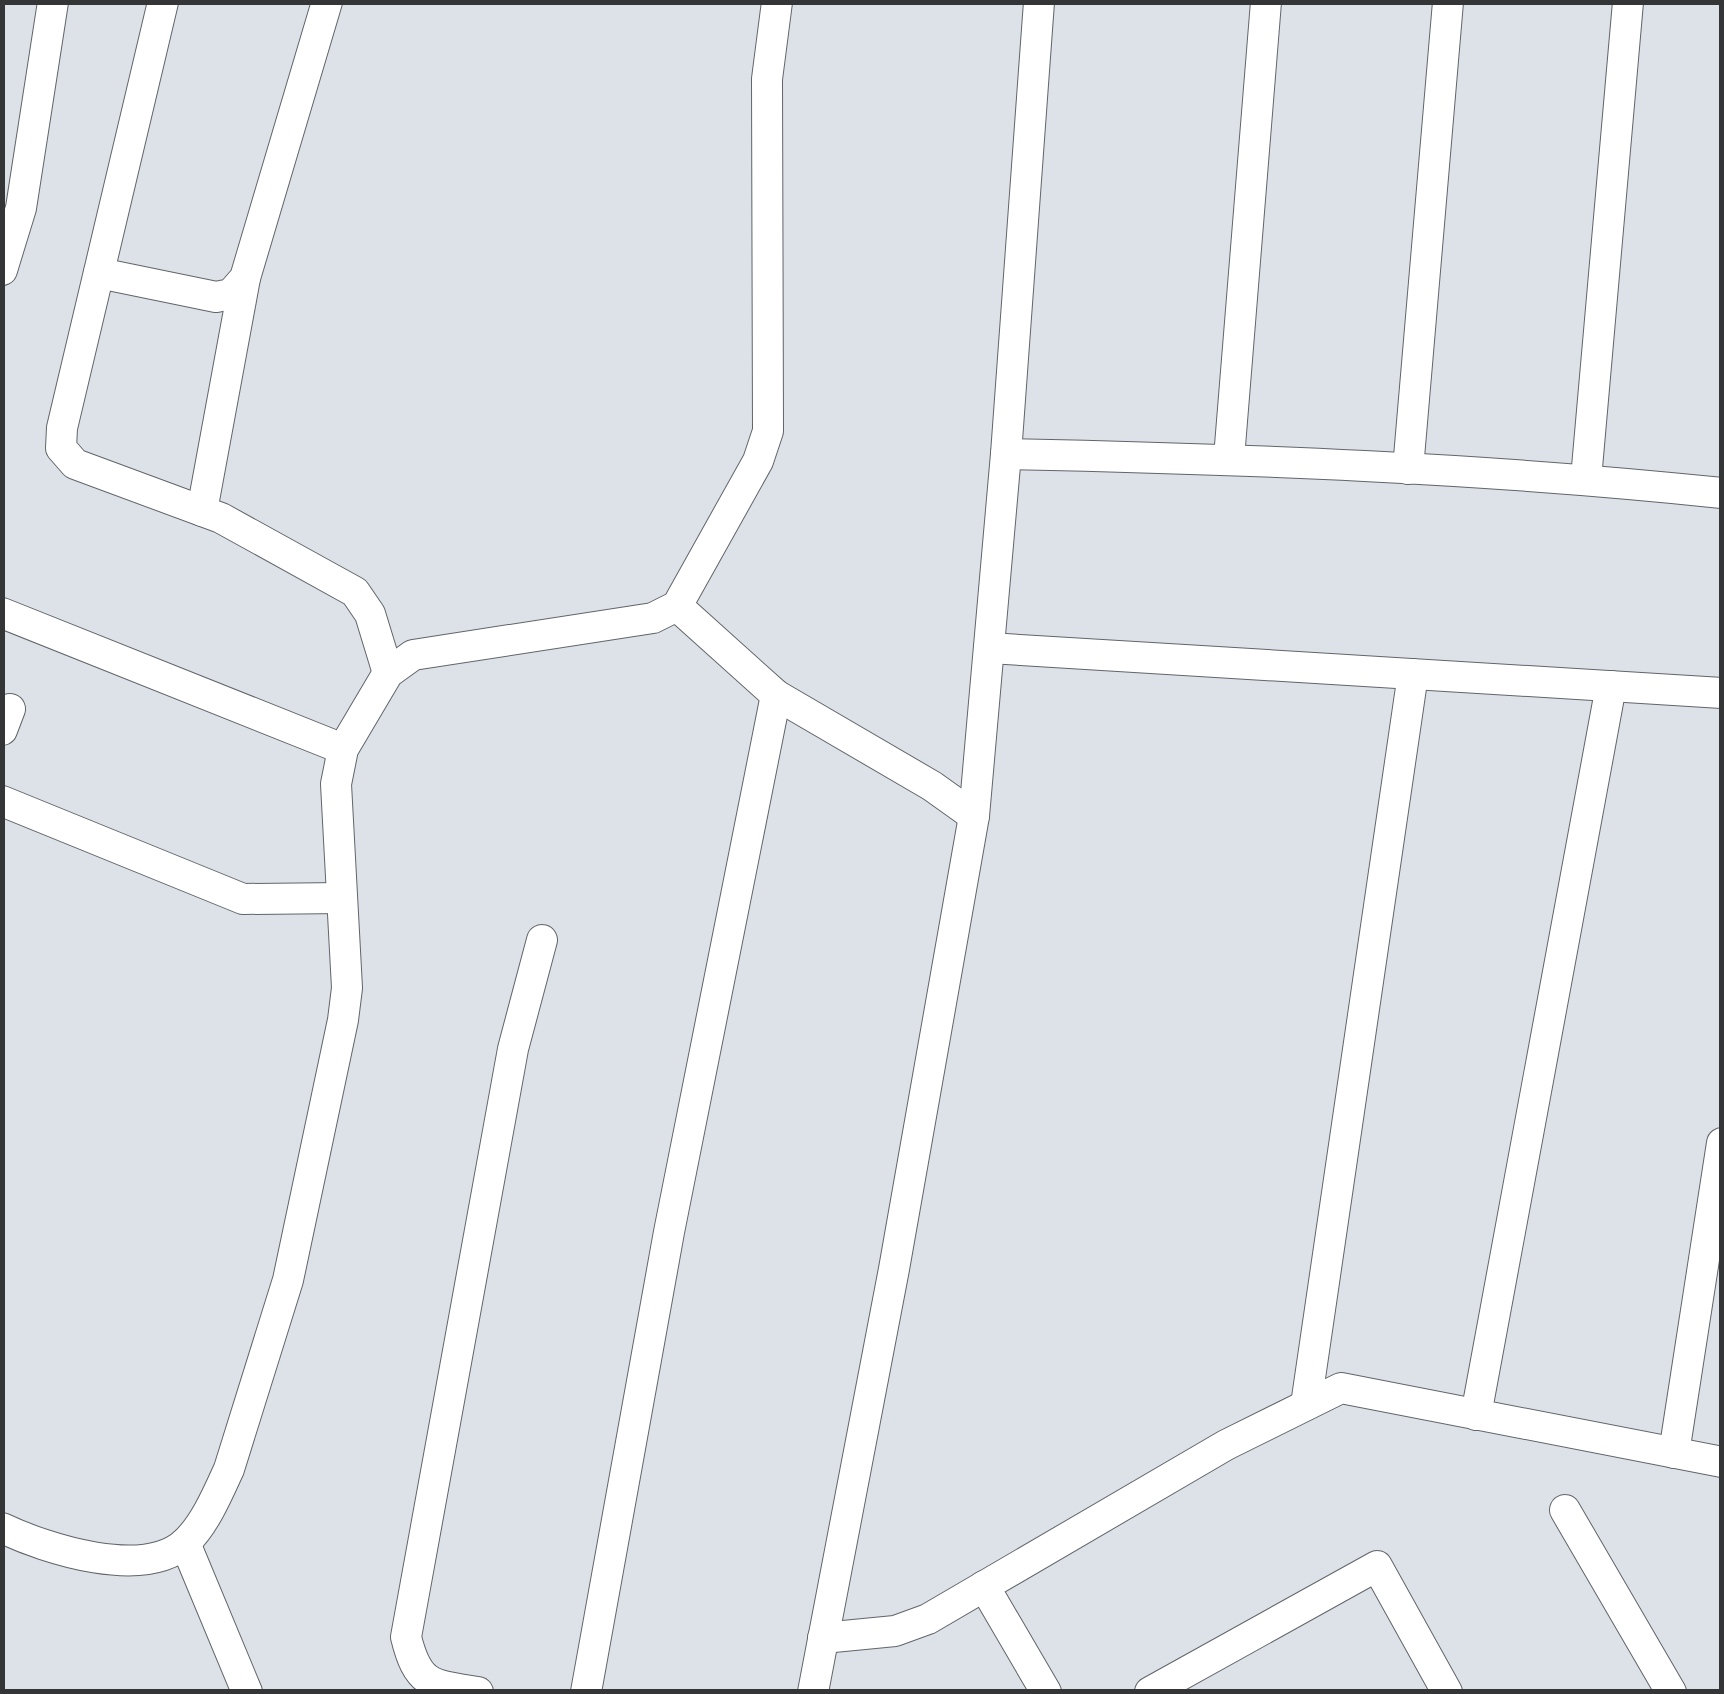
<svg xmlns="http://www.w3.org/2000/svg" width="1724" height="1694" font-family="'Exo 2',sans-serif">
<rect width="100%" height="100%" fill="#dde1e8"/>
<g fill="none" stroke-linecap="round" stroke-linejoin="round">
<defs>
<g id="street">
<polyline points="163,2 62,428 61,448 75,464 221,518 355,592 370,614 388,673"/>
<polyline points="2,270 21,208 53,2"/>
<polyline points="99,273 216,297 231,294 245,278 327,2"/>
<path d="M1006 454C1245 459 1484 468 1722 493"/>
<polyline points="1229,458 1266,2"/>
<polyline points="1408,469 1448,2"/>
<polyline points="1586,479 1628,2"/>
<polyline points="202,511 245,278"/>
<polyline points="677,606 776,695 932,786 974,816"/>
<polyline points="2,613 343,749"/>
<polyline points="989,648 1722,693"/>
<polyline points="2,730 10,709"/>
<polyline points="2,801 243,899 342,898"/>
<polyline points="1306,1405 1413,674"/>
<polyline points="1476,1415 1611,686"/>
<polyline points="1674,1453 1722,1143"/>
<polyline points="1565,1510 1671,1692"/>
<path d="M2 1528C46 1549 145 1581 186 1542 205 1524 218 1493 229 1469L288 1280 343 1020 347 988 336 784 343 749 388 673 413 655 653 618 677 606 758 461 768 431 767 79 777 2"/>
<polyline points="185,1543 247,1692"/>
<polyline points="984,1586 1046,1692"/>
<polyline points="823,1638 895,1631 928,1619 1226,1445 1341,1388 1722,1462"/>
<path d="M478 1692C432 1685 418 1686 406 1637L513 1049 542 940"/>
<polyline points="586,1692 669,1232 776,695"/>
<polyline points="813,1692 894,1269 974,816 1006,454 1039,2"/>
<polyline points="1150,1692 1377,1566 1447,1692"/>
</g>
</defs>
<use href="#street" stroke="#61656a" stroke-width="32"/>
<use href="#street" stroke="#fff" stroke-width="30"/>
</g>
<rect width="1724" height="1694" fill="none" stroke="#333537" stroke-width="10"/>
</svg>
